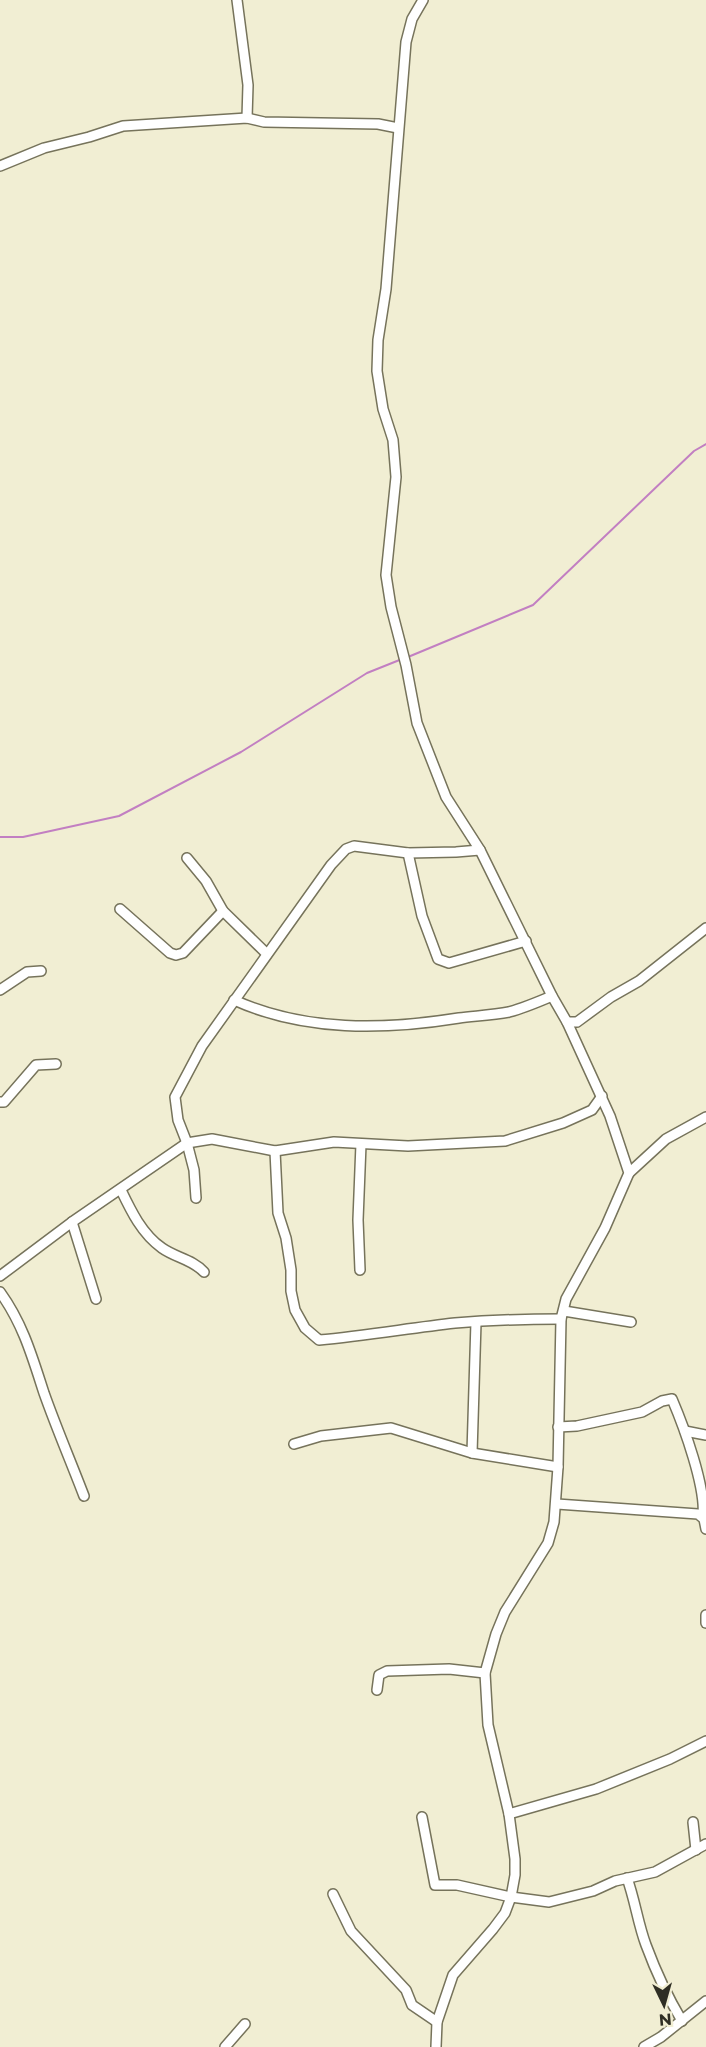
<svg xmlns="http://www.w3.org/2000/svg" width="706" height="2047" font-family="Montserrat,sans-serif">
<rect width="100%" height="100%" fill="#f1eed3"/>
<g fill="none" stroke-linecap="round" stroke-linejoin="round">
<g stroke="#c27fc2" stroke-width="2">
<polyline points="408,657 533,605 694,451 706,444"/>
<polyline points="0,837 23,837 119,816 241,752 367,673 402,659"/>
</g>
<defs>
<g id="street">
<polyline points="237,0 248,85 247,118"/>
<polyline points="423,0 412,19 406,42 386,289 378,340 377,371 383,409 393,440 396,477 386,575 391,607 406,665 417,723 446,797 480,850 552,996 567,1022 610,1116 629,1173 605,1228 566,1299 561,1319 558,1467 554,1522 548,1543 505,1612 496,1634 485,1673 488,1725 509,1814 515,1859 515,1875 511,1897 505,1913 493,1929 453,1975 437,2022 436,2047"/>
<polyline points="0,166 44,148 89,137 123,126 247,118 264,122 378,124 398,128"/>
<polyline points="408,853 422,916 438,959 449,963 526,941"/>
<polyline points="187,858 206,881 223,911 267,954"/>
<polyline points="120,909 170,953 176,955 183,953 223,911"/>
<polyline points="0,990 27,972 41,971"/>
<path d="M234 1000C305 1032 384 1030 459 1018 475 1016 493 1015 509 1012 524 1008 538 1002 552 996"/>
<polyline points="567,1022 577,1022 611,997 639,981 706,928"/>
<polyline points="0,1102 4,1102 36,1065 56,1064"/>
<path d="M275 1151 278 1213 286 1238 291 1270V1291L295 1310 305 1328 319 1340C365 1336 410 1328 455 1323 491 1320 526 1319 561 1319"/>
<polyline points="629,1173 666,1139 706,1117"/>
<path d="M121 1190C131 1211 142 1234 162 1248 176 1258 192 1259 204 1272"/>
<polyline points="196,1198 194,1170 187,1143 178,1120 175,1097 202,1046 331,865 346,849 354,846 408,853 456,852 480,850"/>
<polyline points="72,1222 96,1299"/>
<polyline points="360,1270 358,1220 361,1144"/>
<polyline points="0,1276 72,1222 187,1143 212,1139 275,1151 334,1142 408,1146 505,1141 563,1123 592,1110 602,1096"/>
<path d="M0 1292C23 1324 32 1356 44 1393 56 1427 71 1462 84 1496"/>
<polyline points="564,1311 631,1322"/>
<path d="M558 1427 577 1426 642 1412 662 1401 672 1399C684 1427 706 1487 703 1516"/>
<polyline points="685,1431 706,1435"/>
<polyline points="294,1444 321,1436 391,1428 472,1453 558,1467"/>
<polyline points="472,1453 476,1322"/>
<polyline points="557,1504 698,1514 704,1519 706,1529"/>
<polyline points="706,1615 706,1623"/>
<polyline points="377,1690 379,1675 387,1671 449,1669 485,1673"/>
<polyline points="509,1814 596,1789 670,1759 706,1741"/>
<polyline points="422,1817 435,1885 457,1885 511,1897 549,1902 593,1891 615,1881 655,1872 706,1844"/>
<polyline points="693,1822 696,1850"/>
<path d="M627 1878C635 1900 638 1924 646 1945 656 1972 667 1996 682 2021"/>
<polyline points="333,1894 351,1931 406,1990 412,2005 437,2022"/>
<polyline points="225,2047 245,2024"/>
<polyline points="644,2047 661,2037 706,2001"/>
</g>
</defs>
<use href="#street" stroke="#76735b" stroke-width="12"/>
<use href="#street" stroke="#fff" stroke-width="9"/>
</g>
<g transform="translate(664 2005) rotate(175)" stroke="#f1eed3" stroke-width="4.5" paint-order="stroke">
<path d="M0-4.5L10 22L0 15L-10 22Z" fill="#2f2e24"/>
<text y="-9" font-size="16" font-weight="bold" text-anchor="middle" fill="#2f2e24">N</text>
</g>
</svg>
